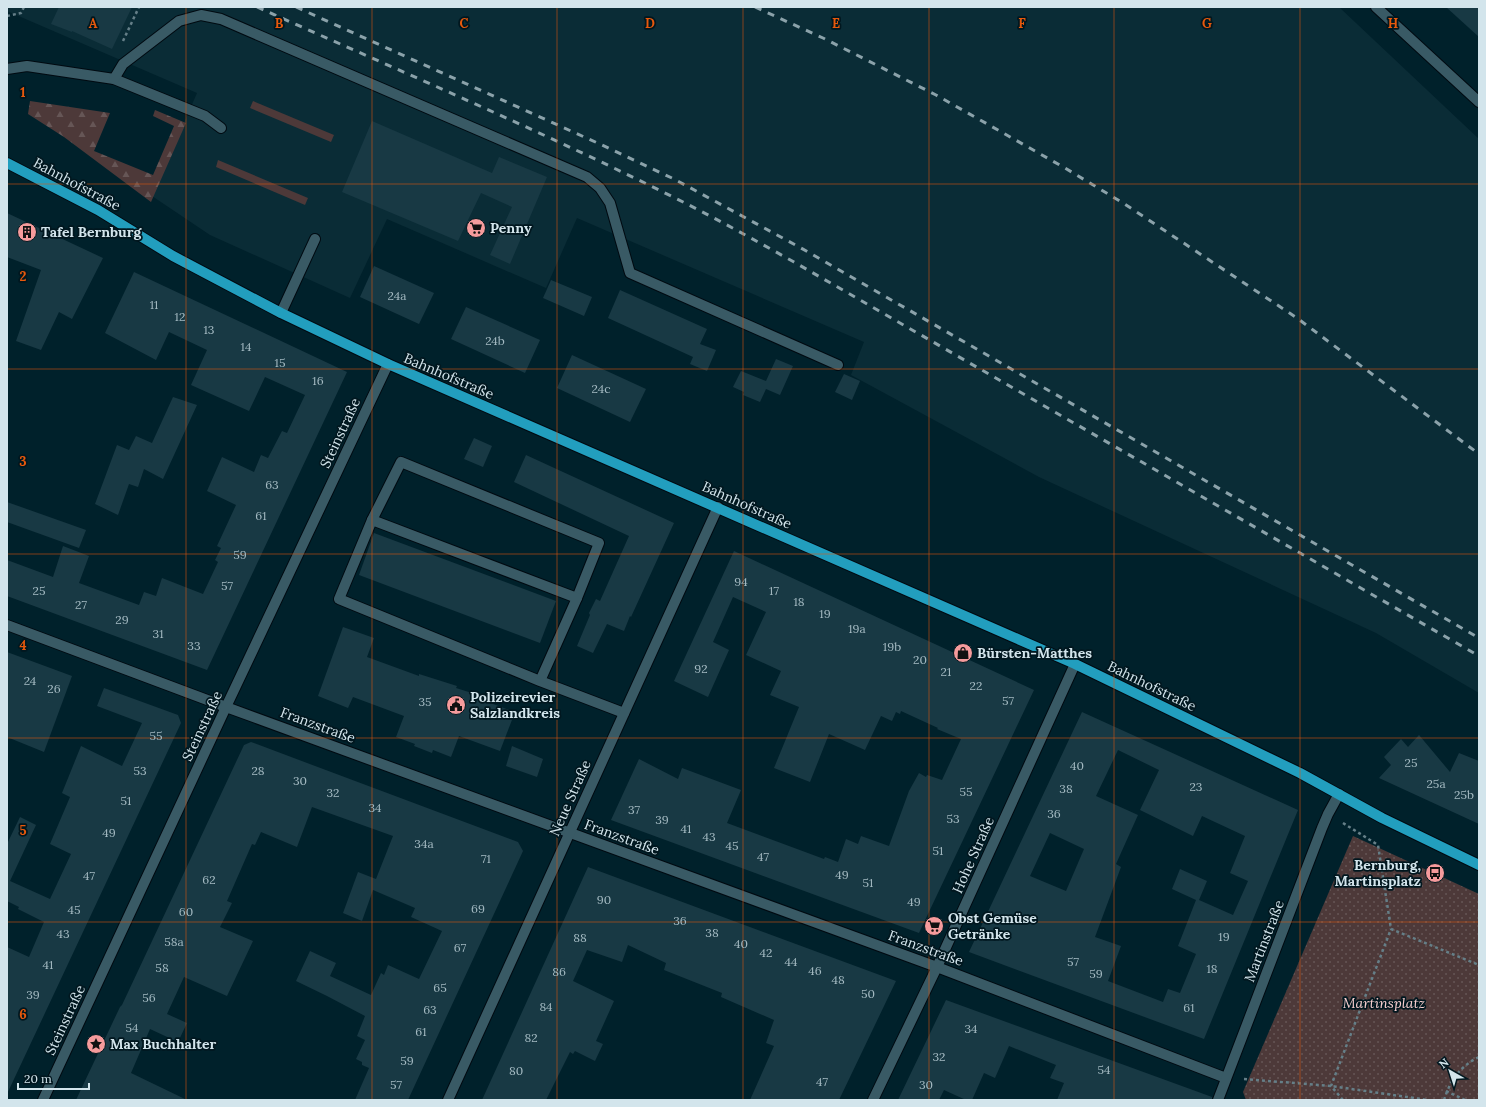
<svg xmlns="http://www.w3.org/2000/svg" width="1486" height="1107" font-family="Lora,serif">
<defs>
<pattern id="forest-firs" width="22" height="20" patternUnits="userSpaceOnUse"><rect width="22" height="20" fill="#4d3939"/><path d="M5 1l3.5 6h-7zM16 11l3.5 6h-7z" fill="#665656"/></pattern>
<pattern id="park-dots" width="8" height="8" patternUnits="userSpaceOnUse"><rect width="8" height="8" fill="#4d3939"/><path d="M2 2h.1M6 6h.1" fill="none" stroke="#665656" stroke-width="1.8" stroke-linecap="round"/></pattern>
</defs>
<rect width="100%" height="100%" fill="#00212b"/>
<polygon fill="#0a2c36" points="7,7 1339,7 1479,139 1479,693 1376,633 1039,477 851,375 864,342 577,218 546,288 387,219 350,298 210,235 152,196 197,93 7,11"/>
<g fill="#4d3939">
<polygon points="253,101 334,135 331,142 250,108"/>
<polygon points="218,160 308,198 305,205 216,167"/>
</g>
<polygon fill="url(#forest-firs)" points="30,101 110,113 94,151 153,175 174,126 153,116 155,110 186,123 151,202 64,137 28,114"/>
<polygon fill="url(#park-dots)" points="1353,836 1479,894 1479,1100 1246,1100 1243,1092"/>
<g fill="#183944" fill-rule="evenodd">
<polygon points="59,7 132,7 112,49 72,31 72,32 51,24"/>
<polygon points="1446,7 1479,7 1479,37"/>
<polygon points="372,121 492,173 499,157 547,177 510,264 490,255 512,207 481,193 458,241 342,192"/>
<polygon points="7,213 103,258 72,319 59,312 41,350 16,341 41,270 7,257"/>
<polygon points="374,266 434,293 419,324 360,297"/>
<polygon points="134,272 347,372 207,670 7,596 7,560 53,577 63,546 89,556 79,583 139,605 144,592 156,596 162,578 203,594 218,562 215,560 221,548 217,546 236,505 207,491 222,457 254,472 261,455 268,458 282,431 287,433 305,395 265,377 249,411 191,385 207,350 169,332 156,360 105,333"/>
<polygon points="551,280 592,297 584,316 543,298"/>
<polygon points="620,290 707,329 700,344 716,350 707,371 690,364 693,357 608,318"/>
<polygon points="466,307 540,340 525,373 451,339"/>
<polygon points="572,355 646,389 630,422 557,388"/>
<polygon points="776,359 793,366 780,395 766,389 760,402 743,395 744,392 733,387 741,371 766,381"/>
<polygon points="844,374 860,381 852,400 835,392"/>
<polygon points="173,397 197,405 163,479 144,469 138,487 129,484 118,515 95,504 117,445 129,450 136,436 152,443"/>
<polygon points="474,438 492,446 483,467 464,459"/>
<polygon points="526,455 674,523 631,617 630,616 624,631 607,624 593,653 577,646 590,615 589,613 596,599 600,601 629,536 514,482"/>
<polygon points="7,502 86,530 79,548 7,522"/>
<polygon points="374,533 556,601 540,643 359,575"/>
<polygon points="734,551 1034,690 919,933 611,820 639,759 678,779 682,768 741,790 727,823 824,859 825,857 838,862 846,839 858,844 861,836 889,846 909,791 919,773 926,777 927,775 942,780 961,739 937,729 938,728 901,711 900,714 896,712 892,721 881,716 865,750 829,734 810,782 774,768 799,707 770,695 781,671 746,655 766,612 733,597 713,642 729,650 708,697 674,681"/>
<polygon points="343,627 374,638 367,657 419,676 419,674 457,686 456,688 475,694 474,697 515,712 500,751 459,736 451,757 433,750 432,753 414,746 415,744 396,737 404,716 353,697 348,708 318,696"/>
<polygon points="7,652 72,676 44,752 7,737"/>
<polygon points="104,688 178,715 181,723 7,1094 7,947 29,957 44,922 18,909 19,907 7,901 7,844 20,817 36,825 10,881 50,899 71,854 50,844 70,797 62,793 81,746 122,766 142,723 97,706"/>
<path d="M1082 712 1298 810 1204 1039 969 952ZM1118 750 1159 770 1140 810 1193 836 1202 816 1245 836 1230 873 1248 881 1233 915 1199 900 1207 881 1180 869 1172 889 1196 900 1178 946 1196 954 1180 993 1168 989 1163 1002 1108 981 1121 946 1095 937 1121 867 1116 864 1138 815 1096 796ZM1050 833 1084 849 1066 891 1030 876Z"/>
<polygon points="1419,735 1450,772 1459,753 1479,761 1479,824 1379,778 1391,765 1384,757 1401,739 1408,747"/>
<polygon points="251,742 518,842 523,851 408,1100 355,1100 369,1068 362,1065 362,1062 356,1059 365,1040 357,1036 365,1016 327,996 296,981 310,951 336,963 330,976 371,995 381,973 384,975 388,965 419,979 442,931 411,917 415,908 373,890 362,921 343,913 358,872 376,879 393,836 312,807 297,847 261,832 255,845 252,844 227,901 232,903 220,927 253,941 227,996 184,977 167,1014 187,1023 178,1042 150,1029 131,1073 187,1100 76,1100 120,1007 122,1005 244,745"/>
<polygon points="512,746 543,759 537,777 506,766"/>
<polygon points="588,867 896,981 839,1100 750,1100 774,1046 766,1043 774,1020 721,997 722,993 664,970 666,963 628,945 622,962 587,950 573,981 614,1001 596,1041 603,1044 595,1061 575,1051 573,1054 570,1052 546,1100 482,1100"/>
<polygon points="946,1000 1212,1097 1212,1100 1057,1100 1064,1083 1050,1078 1056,1065 1009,1046 995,1078 984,1073 972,1100 966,1100 944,1090 939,1100 898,1100"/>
</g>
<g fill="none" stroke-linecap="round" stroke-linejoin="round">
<defs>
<g id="minor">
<polyline points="1376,7 1479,102"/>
<polyline points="7,69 27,66 114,79 205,116 221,128"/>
<polyline points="114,79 123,64 179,21 201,15 221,19 587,177 600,188 610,203 630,273 838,365"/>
<polyline points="281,313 315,239"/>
<polyline points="372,520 401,462 599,543 577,598"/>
<polyline points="7,625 226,707 937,967 1226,1078"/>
<polyline points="540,681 577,598 372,520 339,599 540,681 624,713"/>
<polyline points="43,1100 226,707 388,364"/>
<polyline points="448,1100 718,507"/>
<polyline points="873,1100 937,967 1075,664"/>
<polyline points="1218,1100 1322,828 1328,814 1339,794"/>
</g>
<polyline id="major" points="7,163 98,210 173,256 281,313 388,364 1075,664 1300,773 1382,818 1479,865"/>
</defs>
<use href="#minor" stroke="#000a11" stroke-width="12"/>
<use href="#major" stroke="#000a11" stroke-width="12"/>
<g stroke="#657f88" stroke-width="2.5" stroke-dasharray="3 3" stroke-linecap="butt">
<polyline points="7,16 21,13 24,7"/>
<polyline points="123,41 139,7"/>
<polyline points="1343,823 1378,845 1391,929 1479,965"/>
<polyline points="1244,1079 1331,1086 1428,1100"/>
<polyline points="1446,1091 1465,1100"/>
<polyline points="1343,1100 1331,1086 1391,929"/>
<path d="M1444 1100C1450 1081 1460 1066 1479 1057"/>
</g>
<use href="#minor" stroke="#395a65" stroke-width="10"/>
<use href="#major" stroke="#229ebe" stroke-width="10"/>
<g stroke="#8ba2aa" stroke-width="3" stroke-dasharray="7 7" stroke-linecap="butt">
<path d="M257 7C393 68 530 126 663 192 708 214 751 238 794 262L1479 656"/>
<polyline points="296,7 602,145 674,179 801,248 1479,638"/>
<polyline points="755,7 823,38 936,95 1065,168 1123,203 1297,318 1479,454"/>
</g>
</g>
<path fill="none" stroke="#e8590c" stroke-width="1" stroke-opacity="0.55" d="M186 7V1100M372 7V1100M557 7V1100M743 7V1100M929 7V1100M1114 7V1100M1300 7V1100M7 184H1479M7 369H1479M7 554H1479M7 738H1479M7 922H1479"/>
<defs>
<symbol id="supermarket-disc" viewBox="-11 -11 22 22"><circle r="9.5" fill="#f59b9c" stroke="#01171f"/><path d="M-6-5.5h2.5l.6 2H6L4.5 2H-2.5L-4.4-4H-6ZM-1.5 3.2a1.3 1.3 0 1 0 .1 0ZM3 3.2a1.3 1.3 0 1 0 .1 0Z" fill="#111"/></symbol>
<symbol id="building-disc" viewBox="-11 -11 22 22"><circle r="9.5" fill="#f59b9c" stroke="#01171f"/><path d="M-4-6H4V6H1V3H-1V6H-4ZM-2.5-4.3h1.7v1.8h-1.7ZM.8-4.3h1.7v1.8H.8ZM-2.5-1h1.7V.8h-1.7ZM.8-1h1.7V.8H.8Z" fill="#111"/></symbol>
<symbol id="shop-disc" viewBox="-11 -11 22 22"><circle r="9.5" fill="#f59b9c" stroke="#01171f"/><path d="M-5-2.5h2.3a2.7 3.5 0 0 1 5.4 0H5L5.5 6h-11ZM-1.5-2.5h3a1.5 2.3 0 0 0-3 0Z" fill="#111"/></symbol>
<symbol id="civic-disc" viewBox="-11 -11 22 22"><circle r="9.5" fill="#f59b9c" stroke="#01171f"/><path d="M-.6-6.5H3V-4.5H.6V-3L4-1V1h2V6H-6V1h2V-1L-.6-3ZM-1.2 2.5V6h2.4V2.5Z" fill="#111"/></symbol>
<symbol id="bus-disc" viewBox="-11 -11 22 22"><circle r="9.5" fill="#f59b9c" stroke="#01171f"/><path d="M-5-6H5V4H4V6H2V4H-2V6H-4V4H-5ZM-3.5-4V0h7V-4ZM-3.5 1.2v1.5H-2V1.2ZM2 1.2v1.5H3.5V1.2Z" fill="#111"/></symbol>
<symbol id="sight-disc" viewBox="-11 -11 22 22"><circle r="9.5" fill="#f59b9c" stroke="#01171f"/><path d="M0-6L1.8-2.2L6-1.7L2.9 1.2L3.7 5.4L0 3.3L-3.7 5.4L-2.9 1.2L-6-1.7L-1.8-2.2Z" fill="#111"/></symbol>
</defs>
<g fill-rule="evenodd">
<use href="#supermarket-disc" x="465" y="217" width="22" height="22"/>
<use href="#building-disc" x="16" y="221" width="22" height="22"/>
<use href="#shop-disc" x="952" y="642" width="22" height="22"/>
<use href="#civic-disc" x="445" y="694" width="22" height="22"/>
<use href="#bus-disc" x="1424" y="862" width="22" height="22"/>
<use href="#supermarket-disc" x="923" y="915" width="22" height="22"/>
<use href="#sight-disc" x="85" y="1033" width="22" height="22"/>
</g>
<g text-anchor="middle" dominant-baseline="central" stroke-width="3.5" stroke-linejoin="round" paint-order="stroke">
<g font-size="12" fill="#a4bac2">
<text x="397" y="295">24a</text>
<text x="154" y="304">11</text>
<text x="180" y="316">12</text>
<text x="209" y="329">13</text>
<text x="495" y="340">24b</text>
<text x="246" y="346">14</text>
<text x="280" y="362">15</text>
<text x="318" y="380">16</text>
<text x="601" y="388">24c</text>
<text x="272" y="484">63</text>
<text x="261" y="515">61</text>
<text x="240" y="554">59</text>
<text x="741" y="581">94</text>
<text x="227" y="585">57</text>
<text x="39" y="590">25</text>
<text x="774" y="590">17</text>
<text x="799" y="601">18</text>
<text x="81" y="604">27</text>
<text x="825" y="613">19</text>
<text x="122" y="619">29</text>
<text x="857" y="628">19a</text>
<text x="158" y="633">31</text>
<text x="194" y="645">33</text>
<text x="892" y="646">19b</text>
<text x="920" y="659">20</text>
<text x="701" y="668">92</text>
<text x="946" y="671">21</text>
<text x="30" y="680">24</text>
<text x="976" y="685">22</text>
<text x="54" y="688">26</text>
<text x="1008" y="700">57</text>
<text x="425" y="701">35</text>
<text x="156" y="735">55</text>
<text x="1411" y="762">25</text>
<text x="1077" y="765">40</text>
<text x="140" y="770">53</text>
<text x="258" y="770">28</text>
<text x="300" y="780">30</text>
<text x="1436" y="783">25a</text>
<text x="1196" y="786">23</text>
<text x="1066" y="788">38</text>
<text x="966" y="791">55</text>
<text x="333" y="792">32</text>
<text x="1464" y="794">25b</text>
<text x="126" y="800">51</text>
<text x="375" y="807">34</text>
<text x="634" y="809">37</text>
<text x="1054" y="813">36</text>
<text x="953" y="818">53</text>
<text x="662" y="819">39</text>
<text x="686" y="828">41</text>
<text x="109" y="832">49</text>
<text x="709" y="836">43</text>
<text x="424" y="843">34a</text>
<text x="732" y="845">45</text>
<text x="938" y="850">51</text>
<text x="763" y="856">47</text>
<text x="486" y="858">71</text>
<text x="842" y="874">49</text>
<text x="89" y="875">47</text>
<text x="209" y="879">62</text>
<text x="868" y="882">51</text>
<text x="604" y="899">90</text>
<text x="914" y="901">49</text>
<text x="478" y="908">69</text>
<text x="74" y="909">45</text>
<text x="186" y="911">60</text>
<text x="680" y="920">36</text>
<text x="712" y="932">38</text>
<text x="63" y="933">43</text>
<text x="1224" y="936">19</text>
<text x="580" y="937">88</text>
<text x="174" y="941">58a</text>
<text x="741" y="943">40</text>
<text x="460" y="947">67</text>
<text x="766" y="952">42</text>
<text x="791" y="961">44</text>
<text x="1073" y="961">57</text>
<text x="48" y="964">41</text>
<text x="162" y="967">58</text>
<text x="1212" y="968">18</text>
<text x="815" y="970">46</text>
<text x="559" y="971">86</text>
<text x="1096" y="973">59</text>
<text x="838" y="979">48</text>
<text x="440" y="987">65</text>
<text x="868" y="993">50</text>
<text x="33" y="994">39</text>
<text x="149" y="997">56</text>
<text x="546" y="1006">84</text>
<text x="1189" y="1007">61</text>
<text x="430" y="1009">63</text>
<text x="132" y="1027">54</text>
<text x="971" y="1028">34</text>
<text x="421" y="1031">61</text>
<text x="531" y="1037">82</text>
<text x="939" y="1056">32</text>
<text x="407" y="1060">59</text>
<text x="1104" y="1069">54</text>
<text x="516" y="1070">80</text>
<text x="822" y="1081">47</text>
<text x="396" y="1084">57</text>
<text x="926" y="1084">30</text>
</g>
<g font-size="14" fill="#d3e5ec" stroke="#01171f">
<text transform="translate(77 184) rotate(28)">Bahnhofstraße</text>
<text transform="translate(449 376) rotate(23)">Bahnhofstraße</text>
<text transform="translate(340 433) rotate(-65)">Steinstraße</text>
<text transform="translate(747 505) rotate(24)">Bahnhofstraße</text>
<text transform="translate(1152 686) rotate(26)">Bahnhofstraße</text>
<text transform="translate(318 725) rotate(20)">Franzstraße</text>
<text transform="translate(202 726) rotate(-65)">Steinstraße</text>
<text transform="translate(570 798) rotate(-66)">Neue Straße</text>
<text transform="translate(622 837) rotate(20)">Franzstraße</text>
<text transform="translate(973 855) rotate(-66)">Hohe Straße</text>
<text transform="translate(1264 941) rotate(-69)">Martinstraße</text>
<text transform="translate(926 948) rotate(20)">Franzstraße</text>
<text transform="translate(65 1020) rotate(-65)">Steinstraße</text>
</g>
<g font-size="14" font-weight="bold" fill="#d3e5ec" stroke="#01171f" text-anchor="start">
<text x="490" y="228">Penny</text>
<text x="41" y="232">Tafel Bernburg</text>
<text x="977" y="653">Bürsten-Matthes</text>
<text x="470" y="697">Polizeirevier<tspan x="470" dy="16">Salzlandkreis</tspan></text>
<text x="1421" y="865" text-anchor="end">Bernburg,<tspan x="1421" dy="16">Martinsplatz</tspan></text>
<text x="948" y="918">Obst Gemüse<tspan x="948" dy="16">Getränke</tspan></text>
<text x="110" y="1044">Max Buchhalter</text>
</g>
<g font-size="14" font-style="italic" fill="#f9d0d0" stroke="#01171f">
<text x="1384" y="1003">Martinsplatz</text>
</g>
</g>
<g font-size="13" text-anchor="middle" font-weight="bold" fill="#e8590c" stroke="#01171f" stroke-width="3.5" stroke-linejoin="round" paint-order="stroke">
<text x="93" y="28">A</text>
<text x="279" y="28">B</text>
<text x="464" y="28">C</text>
<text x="650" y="28">D</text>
<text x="836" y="28">E</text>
<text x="1022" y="28">F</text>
<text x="1207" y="28">G</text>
<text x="1393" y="28">H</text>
<text x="23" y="97">1</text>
<text x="23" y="281">2</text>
<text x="23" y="466">3</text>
<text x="23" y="650">4</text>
<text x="23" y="835">5</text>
<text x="23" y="1019">6</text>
</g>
<rect width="1486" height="1107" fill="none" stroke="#d3e5ec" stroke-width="16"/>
<g transform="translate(1450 1071) rotate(321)" stroke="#01171f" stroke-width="3" paint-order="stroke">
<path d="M0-3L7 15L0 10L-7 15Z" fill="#d3e5ec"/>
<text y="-6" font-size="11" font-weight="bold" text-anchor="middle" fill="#d3e5ec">N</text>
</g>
<path d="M18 1083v6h71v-6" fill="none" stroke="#d3e5ec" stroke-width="2"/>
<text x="24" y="1083" font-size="12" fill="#d3e5ec" stroke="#01171f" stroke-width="3" paint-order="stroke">20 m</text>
</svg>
